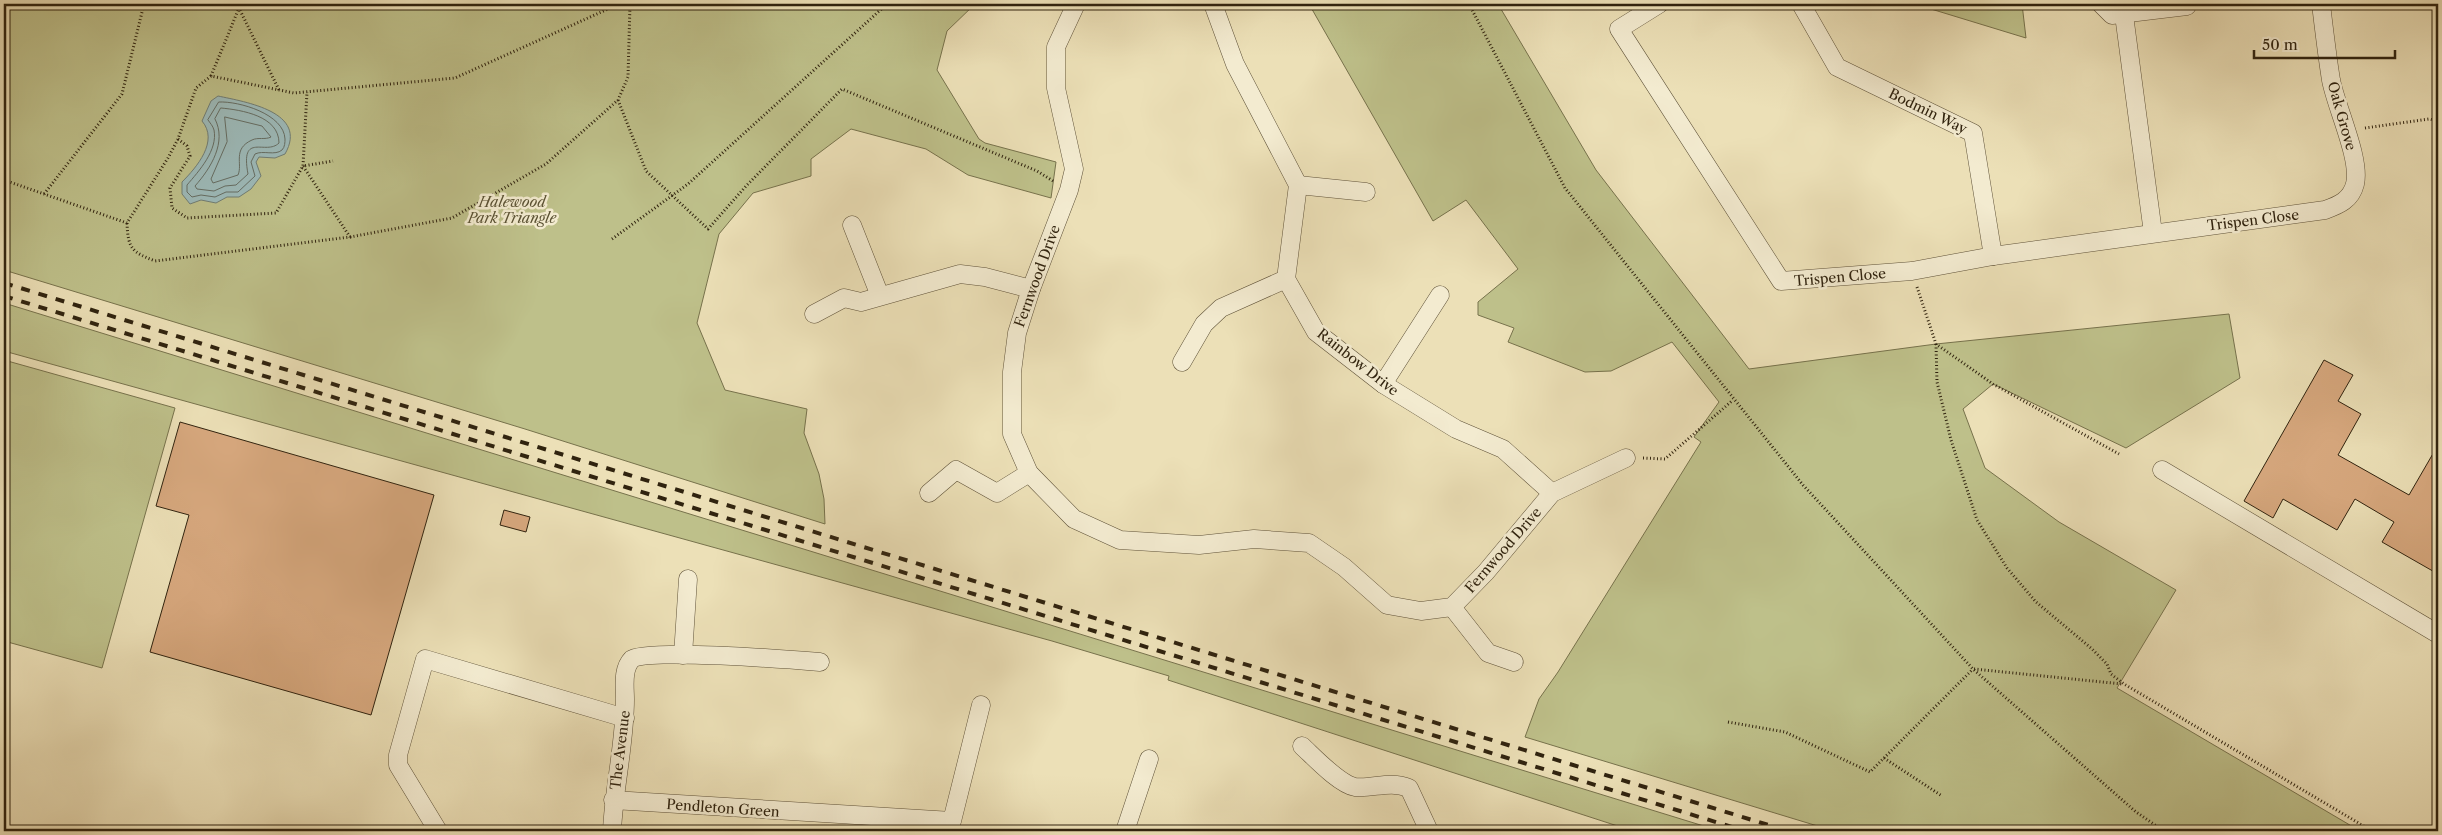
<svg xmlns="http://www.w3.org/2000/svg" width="2442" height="835" font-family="'Libre Caslon Text',serif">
<rect width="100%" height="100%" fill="#ece0b7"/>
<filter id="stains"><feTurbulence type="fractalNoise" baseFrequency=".004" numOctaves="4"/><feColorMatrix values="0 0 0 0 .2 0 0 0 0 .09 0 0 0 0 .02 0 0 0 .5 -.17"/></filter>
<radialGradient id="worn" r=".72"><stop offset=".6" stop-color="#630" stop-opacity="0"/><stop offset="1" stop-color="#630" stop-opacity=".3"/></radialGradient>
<g fill="#bec08a" stroke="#77724c">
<polygon points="4,4 975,4 947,31 937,70 979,139 985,143 1056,162 1051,198 968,175 926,149 851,129 811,159 811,176 753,193 719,234 697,323 725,390 807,409 804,433 819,474 824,499 825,524 525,429 4,270"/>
<polygon points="1309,4 1498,4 1596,170 1749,369 1936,344 2229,314 2240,378 2126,448 1993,384 1963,409 1985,468 2059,522 2176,590 2117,688 2360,831 1834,831 1525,737 1539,699 1558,672 1701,442 1694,437 1719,402 1672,342 1611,371 1585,372 1508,342 1514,328 1478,315 1478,302 1518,269 1466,200 1433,221"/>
<polygon points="1929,4 2022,4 2026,38 1931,9"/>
<polygon points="4,303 1720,831 1633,831 1168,680 1169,676 1052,641 4,351"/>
<polygon points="4,360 175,408 102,668 4,641"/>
<polygon points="892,819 952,821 951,831 891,831"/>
</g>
<path fill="#9dbab9" stroke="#717e75" d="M218 96C246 102 309 112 285 154L275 158 259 157 256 162 261 176 251 189 239 197H227L216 203 201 200 190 204 182 194V182C197 167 219 141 202 121L211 101Z"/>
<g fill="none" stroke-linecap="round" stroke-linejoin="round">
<g stroke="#666e64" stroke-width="1">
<path d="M219 102C239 101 284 114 285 139 285 142 285 147 282 150 275 156 263 150 255 154L251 162 255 176 238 192H226L215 197 201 195 192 197 187 192V185C199 171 218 150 214 130 213 126 210 123 208 120Z"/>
<path d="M221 108C242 110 279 116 279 143 266 156 240 131 248 174L236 185 225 186 214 191 197 189 195 186C211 168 227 142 215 119Z"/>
<path d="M225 117 262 126 271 137C265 140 258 137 252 140 232 149 243 164 238 175L213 183 211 179 227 142Z"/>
</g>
</g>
<g fill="#d7a87e" stroke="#30230f">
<polygon points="2324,360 2353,375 2338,401 2361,414 2338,455 2409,495 2438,445 2438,574 2382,542 2394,522 2355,499 2337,530 2283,499 2273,518 2244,501"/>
<polygon points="180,422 434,495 371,715 150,652 189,515 156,506"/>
<polygon points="504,510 530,517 526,532 500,525"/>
</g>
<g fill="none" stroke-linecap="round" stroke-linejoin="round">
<defs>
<g id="minor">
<polyline points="1076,4 1056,47 1056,88 1074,169 1069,190 1031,289 1017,333 1012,372 1012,434 1029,473 1074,519 1120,540 1199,545 1254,539 1309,543 1344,567 1387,605 1421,611 1452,607 1486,572 1552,493 1626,458"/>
<polyline points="1213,4 1235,64 1298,185 1286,279 1316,332 1383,384 1456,429 1503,449 1552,493"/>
<path d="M1659 4 1619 29 1781 281 1912 271 1993 256 2325 210C2339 205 2351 200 2355 184 2361 159 2336 107 2331 80 2327 55 2324 29 2321 4"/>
<polyline points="1801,4 1837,67 1973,133 1993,256"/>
<polyline points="2101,4 2112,15 2187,6"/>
<polyline points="2124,15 2153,233"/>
<polyline points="1298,185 1366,192"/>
<polyline points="852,225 880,296"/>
<polyline points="814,314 844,298 861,302 960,274 985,277 1031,289"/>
<polyline points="1182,362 1204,324 1221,308 1286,279"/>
<polyline points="1383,384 1440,295"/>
<polyline points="2162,470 2438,634"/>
<polyline points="929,493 956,470 997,493 1029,473"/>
<polyline points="1452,607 1488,653 1514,662"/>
<polyline points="683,655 688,579"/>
<path d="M1302 746C1314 757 1339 784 1355 787 1374 789 1389 780 1409 788L1429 831"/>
<polyline points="613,800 952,821 981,705"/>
<polyline points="438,831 398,765 398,755 425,659 625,718"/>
<path d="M612 831C614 787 625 743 625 699 625 687 622 669 632 659 644 648 795 660 820 662"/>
<polyline points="1125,831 1149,759"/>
</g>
</defs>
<use href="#minor" stroke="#5f5239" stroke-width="19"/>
<g stroke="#30230f" stroke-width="3" stroke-dasharray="1 2.5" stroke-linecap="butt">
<polyline points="237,4 279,90"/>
<polyline points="1469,4 1565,188 1803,485 1973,669 2136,812 2164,831"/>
<polyline points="211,76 239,8"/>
<polyline points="618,100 646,171 708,229 747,185 842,89 1037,171 1053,181"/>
<polyline points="2365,128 2429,119 2438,121"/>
<polyline points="178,139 187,146 190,156 170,188 172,208 187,218 276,213 303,166 307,92"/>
<polyline points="4,180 127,223 168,158 178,139 196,88 211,76 294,93 455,78 619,4"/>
<polyline points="44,194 122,94 144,4"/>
<path d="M127 223C128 249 132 252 155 261L350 237 303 166 333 161"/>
<polyline points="350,237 452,218 546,164 618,100 628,77 630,4"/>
<polyline points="612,239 688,184 887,4"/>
<polyline points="1917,287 1936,344 1993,384 2119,454"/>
<polyline points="1936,344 1937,382 1951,440 1977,520 2007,568 2036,602 2092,649 2107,664 2111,674 2124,684 2372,831"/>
<polyline points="1643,458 1665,459 1733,400"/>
<polyline points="1974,669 2122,684"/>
<polyline points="1728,722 1785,732 1870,772 1973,669"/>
<polyline points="1884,758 1942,796"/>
</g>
<use href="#minor" stroke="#f3ebd0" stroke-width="18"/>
<g stroke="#30230f" stroke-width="4" stroke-dasharray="9 9" stroke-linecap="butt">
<polyline points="4,283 1788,831"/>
<polyline points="4,296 1745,831"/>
</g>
</g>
<g text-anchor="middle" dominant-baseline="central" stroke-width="5" stroke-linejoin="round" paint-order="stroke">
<g font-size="14" fill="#30230f" stroke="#f3ebd0">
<text transform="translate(1928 111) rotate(26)">Bodmin Way</text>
<text transform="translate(2342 116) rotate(74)">Oak Grove</text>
<text transform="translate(2253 220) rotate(-7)">Trispen Close</text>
<text transform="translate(1037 276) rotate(-70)">Fernwood Drive</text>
<text transform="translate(1840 277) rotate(-5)">Trispen Close</text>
<text transform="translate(1358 362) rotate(38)">Rainbow Drive</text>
<text transform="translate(1503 550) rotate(-49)">Fernwood Drive</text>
<text transform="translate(620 750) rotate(-83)">The Avenue</text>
<text transform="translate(723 808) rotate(4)">Pendleton Green</text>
</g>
<g font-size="14" font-style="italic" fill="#5b5234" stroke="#f3ebd0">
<text x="512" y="202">Halewood<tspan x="512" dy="16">Park Triangle</tspan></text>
</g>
</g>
<rect width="2442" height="835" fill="none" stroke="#ece0b7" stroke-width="20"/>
<rect x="5" y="5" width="2432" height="825" fill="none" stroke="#30230f" stroke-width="2.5"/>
<rect x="10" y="10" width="2422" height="815" fill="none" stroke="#30230f"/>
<path d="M2254 50v8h141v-8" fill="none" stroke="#30230f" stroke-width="2.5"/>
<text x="2262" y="50" font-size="15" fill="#30230f" stroke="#f3ebd0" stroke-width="4" paint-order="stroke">50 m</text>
<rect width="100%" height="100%" filter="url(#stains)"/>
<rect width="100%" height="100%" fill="url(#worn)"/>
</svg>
